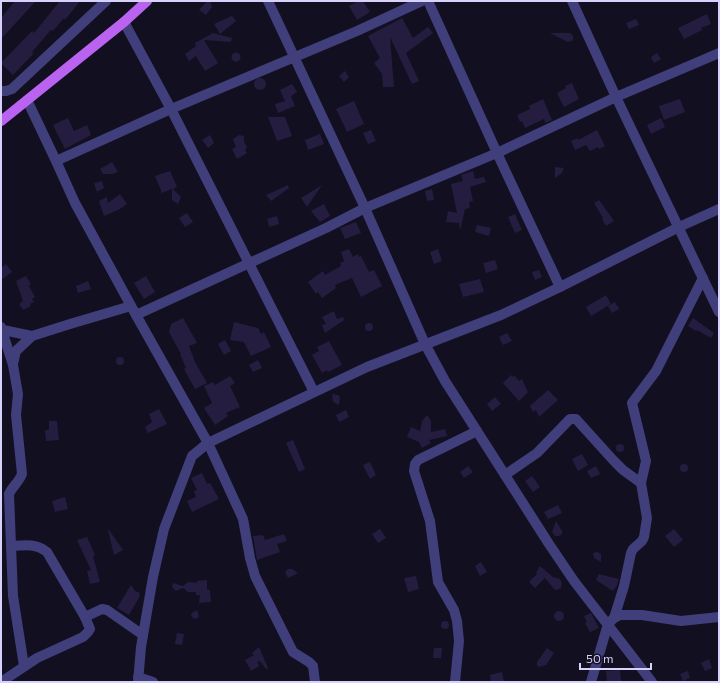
<svg xmlns="http://www.w3.org/2000/svg" width="720" height="683" font-family="Commissioner,sans-serif">
<rect width="100%" height="100%" fill="#120f20"/>
<g fill="#241d3f">
<polygon points="15,1 36,1 1,39 1,18"/>
<polygon points="60,1 80,1 65,20 64,18 53,31 51,30 32,52 34,53 13,75 1,63 32,31 34,33"/>
<polygon points="207,1 210,1 212,7 206,15 199,10"/>
<polygon points="358,1 363,1 370,12 357,20 349,6"/>
<polygon points="707,14 711,24 701,28 702,30 684,39 678,28"/>
<polygon points="232,16 236,21 220,34 214,24"/>
<polygon points="402,18 413,38 428,27 433,33 406,53 419,81 412,84 390,37 394,87 383,87 382,74 374,63 380,58 368,36"/>
<polygon points="636,19 639,25 629,29 626,23"/>
<polygon points="213,33 232,38 231,42 204,40 218,63 205,71 196,56 189,61 185,54 196,46 195,43"/>
<polygon points="550,33 570,33 573,36 573,39 572,41 568,42"/>
<circle cx="236" cy="57" r="4.5"/>
<polygon points="657,53 661,59 654,63 651,57"/>
<polygon points="345,71 349,77 344,82 339,76"/>
<circle cx="260" cy="84" r="6"/>
<polygon points="572,83 579,99 564,107 557,93 566,88 565,86"/>
<polygon points="292,84 297,92 291,96 295,106 278,113 275,104 285,101 280,90"/>
<polygon points="543,99 552,120 545,123 544,119 525,128 522,121 520,122 517,115 530,109 529,106"/>
<polygon points="680,99 685,112 664,120 659,106"/>
<polygon points="354,101 364,124 347,132 336,109"/>
<polygon points="268,117 285,117 292,136 277,141"/>
<polygon points="68,118 74,131 87,125 91,135 65,149 53,125"/>
<polygon points="661,118 665,127 651,134 647,125"/>
<polygon points="371,130 376,141 368,144 363,133"/>
<polygon points="597,130 605,146 599,149 598,147 590,151 586,145 575,150 571,141 578,138 578,140"/>
<polygon points="320,134 324,144 308,150 305,140"/>
<polygon points="210,135 214,143 208,148 202,140"/>
<polygon points="239,135 244,136 244,142 247,147 245,150 247,153 237,159 232,149 236,147 233,139"/>
<polygon points="112,162 118,172 113,174 103,174 100,169"/>
<polygon points="555,167 564,168 562,173 555,178"/>
<polygon points="170,171 177,187 173,189 181,197 178,204 172,200 172,189 162,193 155,176"/>
<polygon points="473,171 475,179 484,177 486,182 470,187 473,201 469,202 470,208 465,209 460,231 459,223 446,222 448,211 457,213 451,184 463,181 461,175"/>
<polygon points="102,181 104,188 97,192 94,183"/>
<polygon points="288,185 289,188 271,201 266,195"/>
<polygon points="322,185 307,207 301,198"/>
<polygon points="432,189 434,200 427,201 425,191"/>
<polygon points="120,194 127,204 120,209 104,216 99,201 107,197 108,203"/>
<polygon points="599,200 614,221 606,226 602,219 603,218 594,203"/>
<polygon points="324,204 330,216 320,222 311,211"/>
<polygon points="187,213 193,222 185,227 179,218"/>
<polygon points="515,214 522,230 515,233 508,217"/>
<polygon points="277,216 279,224 269,227 267,219"/>
<polygon points="356,222 361,233 345,239 340,228"/>
<polygon points="477,225 491,228 489,236 475,232"/>
<polygon points="349,249 353,257 358,254 359,257 361,256 369,272 374,270 382,286 361,297 352,278 335,285 336,288 322,298 318,292 316,294 308,282 323,271 325,275 341,266 340,263 344,261 341,252"/>
<polygon points="438,249 442,261 434,264 430,252"/>
<polygon points="495,260 498,269 486,273 483,263"/>
<polygon points="6,264 12,272 1,280 1,268"/>
<polygon points="539,270 542,277 535,280 532,272"/>
<polygon points="26,276 31,284 29,286 35,297 32,299 34,302 30,304 31,306 23,310 19,304 23,301 16,281"/>
<polygon points="146,276 155,292 144,299 134,283"/>
<polygon points="480,279 484,292 463,297 459,284"/>
<polygon points="88,281 91,289 78,293 76,286"/>
<polygon points="606,295 611,304 591,316 586,307"/>
<polygon points="615,302 619,309 612,313 608,306"/>
<polygon points="334,311 337,319 343,317 344,320 325,333 322,325 326,324 322,317"/>
<polygon points="183,318 197,343 189,346 195,362 207,383 195,389 184,369 186,368 180,354 181,354 169,332 171,324"/>
<polygon points="693,318 714,333 711,338 697,330 696,331 688,326"/>
<polygon points="234,322 258,328 261,334 264,332 271,347 251,356 244,342 230,340"/>
<circle cx="369" cy="327" r="4"/>
<polygon points="507,333 512,341 503,345 499,337"/>
<polygon points="225,340 231,351 224,355 218,344"/>
<polygon points="329,341 342,365 328,372 327,370 322,373 312,355 319,351 317,347"/>
<circle cx="120" cy="361" r="4"/>
<polygon points="258,360 262,368 253,372 249,365"/>
<polygon points="511,375 513,377 515,376 519,381 522,379 528,392 519,401 503,383"/>
<polygon points="230,376 235,383 230,386 240,407 226,413 228,416 215,425 204,408 212,403 204,386 213,382 215,385"/>
<polygon points="548,390 558,400 539,417 536,410 533,412 530,406"/>
<polygon points="332,394 338,395 340,397 339,405 333,402"/>
<polygon points="495,397 501,404 492,411 487,404"/>
<polygon points="159,409 167,424 148,433 145,427 152,422 149,414"/>
<polygon points="346,410 349,417 339,422 336,415"/>
<polygon points="427,415 431,421 431,432 445,429 447,436 429,440 431,443 422,448 419,442 407,437 411,427 420,431 422,421"/>
<polygon points="49,421 57,421 59,440 46,441 45,430 49,430"/>
<polygon points="293,440 305,469 299,472 286,443"/>
<circle cx="620" cy="448" r="4"/>
<polygon points="582,454 588,465 578,471 572,459"/>
<polygon points="370,462 376,475 370,479 363,465"/>
<circle cx="684" cy="468" r="4"/>
<polygon points="468,466 473,472 464,478 460,472"/>
<polygon points="596,466 600,474 591,478 587,471"/>
<polygon points="202,473 207,484 210,483 219,499 192,512 187,501 196,497 194,491 197,490 191,478"/>
<polygon points="532,476 540,487 533,492 525,481"/>
<polygon points="65,497 68,509 55,512 52,501"/>
<polygon points="558,505 562,513 548,519 544,512"/>
<polygon points="556,521 562,531 562,534 559,536 555,536 552,532"/>
<polygon points="380,529 386,538 378,543 372,534"/>
<polygon points="674,529 683,540 674,547 665,536"/>
<polygon points="108,530 109,530 123,550 114,555"/>
<polygon points="284,534 287,541 277,544 280,552 257,560 253,536 263,535 265,540"/>
<polygon points="87,537 95,555 93,556 100,582 90,584 87,571 91,570 77,540"/>
<polygon points="597,552 601,554 601,562 594,558 593,553"/>
<polygon points="481,562 487,572 480,576 475,566"/>
<polygon points="540,566 553,577 560,579 562,584 561,588 557,590 554,589 545,578 535,588 529,582 537,574 536,573"/>
<polygon points="288,569 292,569 298,573 288,578 285,572"/>
<polygon points="599,574 619,579 617,585 613,591 596,580"/>
<polygon points="416,576 419,589 408,592 404,578"/>
<polygon points="207,580 207,590 210,590 211,602 199,603 200,595 196,595 196,592 188,592 183,588 176,591 172,587 173,583 183,586 188,582 197,583 197,581"/>
<polygon points="131,585 135,591 140,593 139,596 140,596 129,615 117,608"/>
<polygon points="197,610 199,617 196,619 193,618 191,615 192,613"/>
<circle cx="559" cy="616" r="5"/>
<polygon points="591,613 599,628 590,632 585,623 587,622 584,616"/>
<circle cx="445" cy="625" r="4"/>
<polygon points="177,633 184,634 182,645 175,644"/>
<polygon points="259,647 268,668 266,669 260,661 257,662 259,666 251,671 245,660 254,655 252,653"/>
<polygon points="434,648 442,648 441,658 433,658"/>
<polygon points="547,648 554,653 546,665 539,667 537,665 537,662"/>
<polygon points="709,659 712,668 705,671 701,663"/>
<polygon points="620,670 621,682 607,682 606,671"/>
<polygon points="688,671 690,678 683,681 680,674"/>
<polygon points="502,672 504,682 491,682 490,675"/>
</g>
<g fill="none" stroke-linecap="round" stroke-linejoin="round">
<g stroke="#403e7b" stroke-width="10">
<polyline points="268,1 365,208 425,344 445,381 549,544 574,581 652,682"/>
<polyline points="428,1 497,153 560,287"/>
<polyline points="572,1 616,97 719,312"/>
<polyline points="124,22 171,109 314,392"/>
<polyline points="1,91 6,91 12,89 106,1"/>
<polyline points="27,100 56,161 75,203 136,315 208,443 243,519 250,558 255,576 293,652 309,662 313,666 315,682"/>
<polyline points="56,161 171,109 357,31 422,1"/>
<polyline points="136,315 326,228 365,208 497,153 616,97 719,53"/>
<path d="M1 327 13 365 18 394 16 415 22 474C19 482 12 487 9 494L13 596 24 666"/>
<polyline points="3,330 32,336"/>
<polyline points="13,364 16,351 32,336 70,324 131,306"/>
<polyline points="505,475 537,453 570,419 576,419 613,460 623,470 641,483"/>
<polyline points="85,617 102,609 107,610 143,635"/>
<polyline points="614,618 624,586 631,553 633,549 642,541 644,537 647,518 641,483 646,461 632,403 656,371 703,278"/>
<polyline points="138,677 153,682"/>
<path d="M1 682 37 658 83 637 88 632 90 629 85 617 47 552C36 543 24 545 11 546"/>
<polyline points="138,682 141,647 153,577 164,529 192,456 208,443 367,367 501,315 560,287 679,227 719,209"/>
<polyline points="455,682 459,641 457,621 454,610 438,582 430,521 414,471 415,464 418,460 477,431"/>
<polyline points="591,682 608,624 614,618 620,615 642,615 681,621 719,617"/>
</g>
<polyline stroke="#bb63f1" stroke-width="10" points="1,121 124,22 147,1"/>
</g>
<rect width="720" height="683" fill="none" stroke="#d6d2fb" stroke-width="4"/>
<path d="M580 663v6h71v-6" fill="none" stroke="#d6d2fb" stroke-width="2"/>
<text x="586" y="663" font-size="12" fill="#d6d2fb" stroke="#120f20" stroke-width="3" paint-order="stroke">50 m</text>
</svg>
